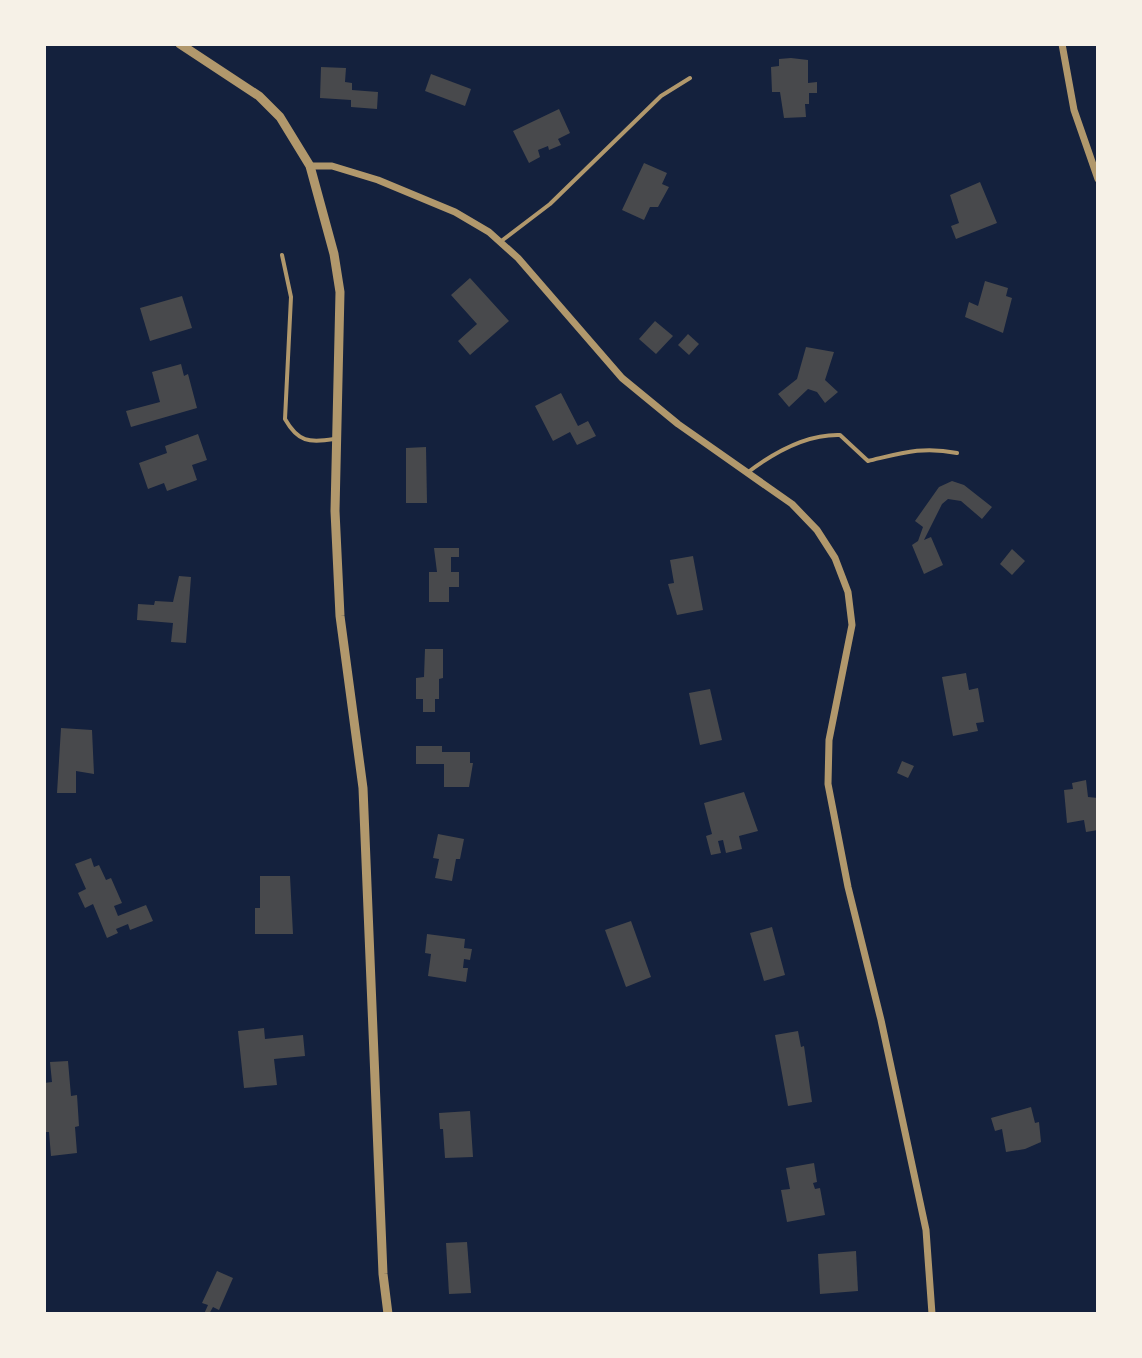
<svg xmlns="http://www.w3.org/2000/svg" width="1142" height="1358" font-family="'Space Grotesk',sans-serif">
<rect width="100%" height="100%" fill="#14213d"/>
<g fill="#48494c">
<polygon points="791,58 808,60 808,83 817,82 817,93 809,93 809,104 805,104 806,117 784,118 780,92 772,92 771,67 779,66 779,59"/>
<polygon points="321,67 346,68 345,82 352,83 352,90 378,92 377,109 351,107 351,100 320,98"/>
<polygon points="431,74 471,89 465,106 425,91"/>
<polygon points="559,109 570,133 558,139 561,145 549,150 548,146 538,150 540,157 529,163 513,131"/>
<polygon points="644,163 667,173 662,184 669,187 658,207 650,207 644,220 622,210"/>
<polygon points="980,182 997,223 956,239 951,226 959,223 950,195"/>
<polygon points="470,278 509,321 470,355 458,341 477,324 451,295"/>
<polygon points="985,281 1008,288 1006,296 1012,298 1003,333 965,317 969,302 978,306"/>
<polygon points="182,296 192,328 150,341 140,308"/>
<polygon points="655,321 673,336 656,354 639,339"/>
<polygon points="688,334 699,344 689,355 678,345"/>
<polygon points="806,347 834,352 825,380 838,392 825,403 817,392 808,389 789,407 778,394 797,379"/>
<polygon points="181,364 184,376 188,374 197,408 131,427 126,411 160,402 152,372"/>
<polygon points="561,393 578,426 588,421 596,436 577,445 570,432 553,441 535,406"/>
<polygon points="198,434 207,460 192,465 197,480 167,491 164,483 148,489 139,463 167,453 165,446"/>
<polygon points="426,447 427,503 406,503 406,448"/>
<polygon points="952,481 964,485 992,507 982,519 961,501 948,499 942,504 924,540 931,537 943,565 924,574 912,545 918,541 923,527 915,521 939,487"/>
<polygon points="434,548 459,548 459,557 451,557 451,572 459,572 459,587 449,587 449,602 429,602 429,572 437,572"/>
<polygon points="1012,549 1025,561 1012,575 1000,564"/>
<polygon points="693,556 703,610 677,615 668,584 674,583 670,560"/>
<polygon points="179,576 191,577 186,643 171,642 173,623 137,620 138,604 154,605 155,601 173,602"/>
<polygon points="425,649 443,649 443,678 439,679 439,699 435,699 435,712 423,712 423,699 416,699 416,678 424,677"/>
<polygon points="966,673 969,690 978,688 984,722 976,723 978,731 953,736 942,677"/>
<polygon points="710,689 722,740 700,745 689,693"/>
<polygon points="61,728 92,730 94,774 76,771 76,793 57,793"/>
<polygon points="416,746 442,746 442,752 470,752 470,763 473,763 469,787 444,787 444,764 416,764"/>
<polygon points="902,761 914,766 908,778 897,773"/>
<polygon points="1086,780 1088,797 1098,798 1098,830 1086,832 1084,820 1067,823 1064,790 1073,789 1072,783"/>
<polygon points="744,792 758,831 739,836 742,849 726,853 723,840 718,841 721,853 711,855 706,836 712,834 704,803"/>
<polygon points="438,834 464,839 460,859 456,859 452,881 435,878 439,859 433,858"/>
<polygon points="91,858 94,867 99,865 106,880 111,878 122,903 114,906 118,916 146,905 153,921 130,930 128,924 116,929 118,933 107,938 93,904 85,908 78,893 86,889 75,864"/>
<polygon points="260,876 290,876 293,934 255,934 255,908 260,908"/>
<polygon points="631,921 651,977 626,987 605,930"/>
<polygon points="772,927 785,975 764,981 750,933"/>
<polygon points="427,934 465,939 464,948 472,949 470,960 464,959 463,968 468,968 466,982 428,976 431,954 425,953"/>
<polygon points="264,1028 265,1039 303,1035 305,1056 274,1059 277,1085 244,1088 238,1031"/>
<polygon points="798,1031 801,1047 804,1046 812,1102 788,1106 775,1035"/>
<polygon points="68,1061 71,1096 77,1095 79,1126 75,1127 77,1153 51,1156 49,1132 46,1132 44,1083 52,1082 50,1062"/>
<polygon points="1031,1107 1035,1123 1039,1122 1041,1142 1025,1149 1006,1152 1002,1129 995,1131 991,1118"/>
<polygon points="470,1111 473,1157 445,1158 443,1129 440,1129 439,1113"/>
<polygon points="814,1163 817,1182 813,1183 815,1189 820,1188 825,1215 787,1222 781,1190 790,1189 786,1168"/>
<polygon points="467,1242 471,1293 449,1294 446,1243"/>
<polygon points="856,1251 858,1291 820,1294 818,1254"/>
<polygon points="217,1271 233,1278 219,1310 213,1307 209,1314 204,1314 208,1305 202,1303"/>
</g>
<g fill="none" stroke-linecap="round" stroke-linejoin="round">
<g stroke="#b1986c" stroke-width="4">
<polyline points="500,242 550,204 661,96 690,78"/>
<path d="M282 255 291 297 285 419C298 442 309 443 334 439"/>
<path d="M747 473C773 453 806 434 840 435L868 461C902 453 922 446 957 453"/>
</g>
<g stroke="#b1986c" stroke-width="7">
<polyline points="1062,44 1074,110 1098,179"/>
<polyline points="310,166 332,166 378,180 455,212 489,232 518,258 622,378 678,424 792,504 817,530 835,558 848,592 852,625 829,740 828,784 848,887 881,1020 926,1230 932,1314"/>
</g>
<polyline stroke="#b1986c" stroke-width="9" points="180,44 259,96 280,117 310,166 334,254 340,292 335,511 340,616 363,788 383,1274 388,1314"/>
</g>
<rect width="1142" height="1358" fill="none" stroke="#f6f1e7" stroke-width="92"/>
</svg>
